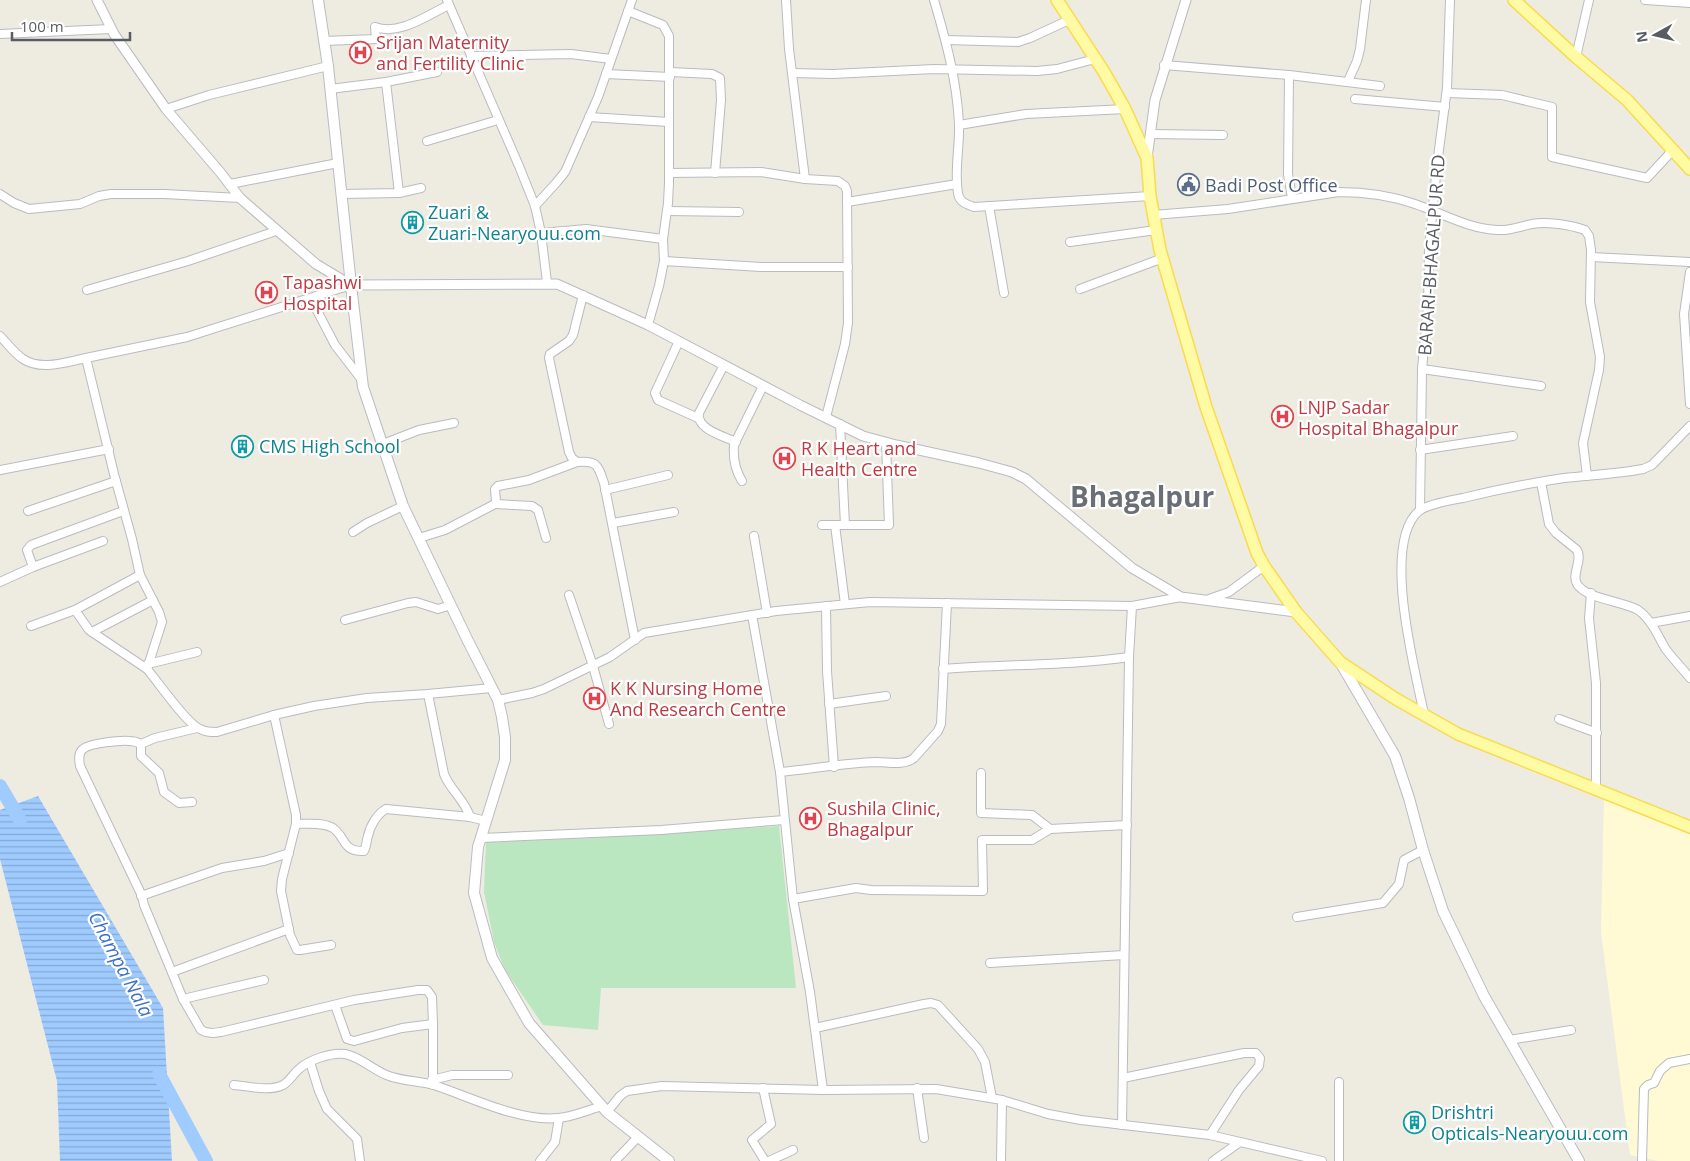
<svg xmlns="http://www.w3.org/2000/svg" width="1690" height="1161" font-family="'Open Sans',sans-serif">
<defs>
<pattern id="water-rules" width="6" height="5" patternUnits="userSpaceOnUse" patternTransform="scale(1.25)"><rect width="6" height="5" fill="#9fcbff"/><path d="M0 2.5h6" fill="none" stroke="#85a8d2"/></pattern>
</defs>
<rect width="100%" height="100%" fill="#eeece1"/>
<polygon fill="#fffad4" points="1604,799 1690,833 1690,1161 1658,1161 1630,1155 1601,932"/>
<polygon fill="#bbe7c0" points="779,826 796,988 601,988 598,1030 543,1025 505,970 494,942 484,892 486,842 589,838"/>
<polygon fill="url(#water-rules)" points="38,796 163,1008 172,1161 60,1161 57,1081 0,859 0,810"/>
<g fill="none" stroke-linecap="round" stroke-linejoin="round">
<g stroke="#9fcbff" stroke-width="14">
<polyline points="0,786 20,820"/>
<polyline points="159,1074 206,1161"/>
</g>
<defs>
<g id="minor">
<polyline points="447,0 519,166 535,206 541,233 547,282"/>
<polyline points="786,0 789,49 805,179"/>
<path d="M934 0C946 41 957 81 959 124 960 146 954 170 958 193 959 202 966 204 974 207L1150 196"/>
<polyline points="1645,0 1690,3"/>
<polyline points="628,11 663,25 669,36 669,183 668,203 663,239 664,261 659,286 648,325"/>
<polyline points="0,34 111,29"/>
<polyline points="946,40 1018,42 1030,38 1069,20"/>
<path d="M324 41 376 39 375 27C400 36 427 15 449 5"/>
<polyline points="471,56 571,54 611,59"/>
<polyline points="1576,57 1589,0"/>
<polyline points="1164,65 1289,75 1380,86"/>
<polyline points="670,72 712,74 720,78 721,100 715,173"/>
<polyline points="793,73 833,74 934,69 1037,71 1057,69 1095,59"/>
<polyline points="606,74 670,77"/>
<polyline points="1289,75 1288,174 1292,198"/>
<polyline points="1348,81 1357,61 1360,49 1366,0"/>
<polyline points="386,82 399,193"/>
<polyline points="330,89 386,82 437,72"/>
<polyline points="1447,93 1502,95 1552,107 1552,157 1647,178 1673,150"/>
<polyline points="1355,99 1445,107"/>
<polyline points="166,109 209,95 328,66"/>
<polyline points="589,117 669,122"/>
<polyline points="959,125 1026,114 1125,109"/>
<polyline points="1150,134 1223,135"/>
<polyline points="427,141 498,120"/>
<polyline points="669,173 761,172 805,179 838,181 845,186 847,191 848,323 845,344 826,417"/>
<polyline points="230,184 338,163"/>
<polyline points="0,194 14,203 29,209 80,204 99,196 111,194 164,194 240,198"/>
<polyline points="341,194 399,193 421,188"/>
<polyline points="847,202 957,184"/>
<polyline points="535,206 556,183 565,172 598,97 632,0"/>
<polyline points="989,206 1004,293"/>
<polyline points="667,211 739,212"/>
<path d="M1153 215 1228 209 1339 192C1366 192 1389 195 1415 204 1442 213 1468 229 1498 230 1510 231 1521 226 1532 224 1546 221 1571 225 1585 230L1589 236 1591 250 1590 302 1600 357 1599 370 1583 443 1587 476"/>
<polyline points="541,233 586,229 663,239"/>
<polyline points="1070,242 1156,230"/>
<polyline points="1591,257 1690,262"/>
<polyline points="664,261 761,267 848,267"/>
<polyline points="1690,272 1684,314 1690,404"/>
<path d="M351 285 187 337 86 358 114 474 132 539 140 575 159 612 162 622 147 669C159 683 184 720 198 728 205 732 210 732 217 732L274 715 314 706 367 698 428 694 492 688"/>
<polyline points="1080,289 1163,258"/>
<polyline points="87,290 188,261 276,231"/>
<path d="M583 295 573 335 569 341 550 354 549 358 569 452 572 458 577 462C598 460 598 466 604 483L635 640"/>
<polyline points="311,299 335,345 362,380"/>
<path d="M0 336C7 343 14 353 23 359 41 371 66 362 86 358"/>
<polyline points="679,341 655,393 658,400 698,418"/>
<path d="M724 365 699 413C696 429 723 436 736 442"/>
<polyline points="1422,369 1541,386"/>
<polyline points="840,424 845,525"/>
<polyline points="383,444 419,430 454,423"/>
<polyline points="1420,450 1513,436"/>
<polyline points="0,470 109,449"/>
<path d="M742 481C735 470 733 458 734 445L763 386"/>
<path d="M1541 482 1549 524 1556 533 1577 550C1583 561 1571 574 1577 584 1586 599 1623 601 1638 610 1651 619 1657 634 1665 648 1672 658 1682 668 1690 678"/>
<polyline points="605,490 668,475"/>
<polyline points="495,504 532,506 538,510 546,538"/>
<polyline points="1420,510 1422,369 1428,307 1429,248 1437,165 1447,88 1450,0"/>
<polyline points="28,511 116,481"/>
<polyline points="613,523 674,512"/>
<polyline points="822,525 889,525 886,442"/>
<polyline points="835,525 845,604"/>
<polyline points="353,532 367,523 403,506"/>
<polyline points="754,536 767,613"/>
<polyline points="419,538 445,530 495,504 496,502 495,489 498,486 529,480 577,462"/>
<polyline points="33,567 27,550 31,545 123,511"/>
<polyline points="0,582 33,567 103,541"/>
<polyline points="1591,593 1589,618 1596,683 1596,790"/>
<polyline points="569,595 593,666 609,724"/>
<polyline points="1209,599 1229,592 1264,566"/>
<polyline points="826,606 827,671 834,767"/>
<polyline points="75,610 89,630 147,669"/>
<polyline points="752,615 780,772 793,899 810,992 823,1090"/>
<polyline points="345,620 408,603 416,602 438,609 451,605"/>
<polyline points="1651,623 1690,616"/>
<polyline points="31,626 75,610 140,575"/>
<polyline points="92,632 153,600"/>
<polyline points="148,664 197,652"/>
<path d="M943 669C1005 664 1068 666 1129 657"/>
<path d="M428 694 444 774C450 790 465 800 470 817"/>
<polyline points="498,700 532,693 544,689 610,657 644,633 776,611 870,602 1132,606 1181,597"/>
<polyline points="829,704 886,696"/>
<path d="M1424 714C1415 670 1381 543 1419 511 1427 504 1453 500 1463 498 1496 490 1530 483 1564 478 1590 475 1617 474 1643 469L1652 465 1690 426"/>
<polyline points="274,715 296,815 296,824 282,879 281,891 290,935 297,950 300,950 331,945"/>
<polyline points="1559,719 1597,733"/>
<polyline points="141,744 155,738 197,728"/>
<path d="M780 772C812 769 844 763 877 762 888 762 904 766 914 758L938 731 941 724 947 603"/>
<polyline points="981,773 981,813 1032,815 1050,829"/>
<path d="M192 802 179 803 164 792 159 773 141 756V744C137 742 134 741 130 741 121 740 90 743 83 749 78 753 79 760 80 766L142 896 144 905 183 999 201 1030C208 1034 214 1033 221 1032L354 1000 418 990H427L432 997 433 1024V1085"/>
<path d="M296 824C307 824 323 822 333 828 346 837 342 852 364 851 367 846 366 841 368 836 370 826 377 814 386 809L470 817 486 821"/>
<polyline points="481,838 661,830 784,820"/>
<polyline points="141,896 222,868 264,861 289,853"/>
<polyline points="793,899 856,888 871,890 983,891 982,840 1032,840 1050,829 1127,825"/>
<polyline points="1297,917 1383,903 1399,884 1404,860 1423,850"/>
<polyline points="990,963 1124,955"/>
<polyline points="172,972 289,929"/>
<polyline points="183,999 264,980"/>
<polyline points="335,1005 347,1039 354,1041 402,1028 433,1024"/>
<polyline points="815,1028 924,1004 931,1003 938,1005 978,1049 985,1062 992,1098"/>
<polyline points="1509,1040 1571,1030"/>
<polyline points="310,1062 319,1091 327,1109 357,1139 360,1161"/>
<polyline points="1123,1078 1244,1053 1256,1053 1260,1058 1259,1066 1239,1090 1210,1135"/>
<polyline points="432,1080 452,1075 508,1075"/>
<polyline points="1339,1082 1339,1161"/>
<path d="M234 1085C248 1086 269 1092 283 1085 290 1081 293 1074 299 1069 309 1060 331 1052 345 1054 361 1057 374 1071 389 1076 403 1081 419 1081 434 1085 470 1097 520 1122 558 1118 573 1117 588 1110 602 1106"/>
<polyline points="763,1088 771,1124 752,1140 765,1161"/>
<polyline points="917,1088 924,1138"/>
<polyline points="607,1112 620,1096 627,1091 662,1086 823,1090 936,1089 1002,1100 1048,1114 1081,1120 1210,1135 1322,1161"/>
<polyline points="1122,1125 1129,657 1132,606"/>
<polyline points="540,1161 555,1142 559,1118"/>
<polyline points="615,1161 638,1137"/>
<polyline points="769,1161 793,1150"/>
<polyline points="1001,1161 1002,1100"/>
<polyline points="1213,1161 1240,1142"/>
<polyline points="1642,1161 1644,1089 1648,1085 1654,1083 1660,1071 1669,1063 1690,1059"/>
</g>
<g id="tertiary">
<polyline points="97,0 114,34 166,109 220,172 240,198 316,264 351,285 557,284 648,325 800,405 863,436 896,445 979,463 1012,472 1026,479 1132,568 1181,597 1296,612"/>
<polyline points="1147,158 1155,100 1186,0"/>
</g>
<g id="secondary">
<polyline points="318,0 328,66 351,285 363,387 403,506 468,641 498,700 502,717 505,737 505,760 478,847 474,893 492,958 529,1023 607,1112 669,1161"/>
<polyline points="1340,662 1395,756 1409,798 1423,850 1443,911 1484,996 1579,1161"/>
</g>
<g id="primary">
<polyline points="1057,0 1104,72 1125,109 1147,158 1150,196 1160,250 1206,407 1257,553 1264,566 1296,612 1340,662 1396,699 1458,734 1690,827"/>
<polyline points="1514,0 1576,57 1627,100 1690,169"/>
</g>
</defs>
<use href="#minor" stroke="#b9bbc1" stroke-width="10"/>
<use href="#tertiary" stroke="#b9bbc1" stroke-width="11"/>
<use href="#secondary" stroke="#babcc4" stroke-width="12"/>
<use href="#primary" stroke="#f9db4e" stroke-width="14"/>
<use href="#minor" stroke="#fff" stroke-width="8"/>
<use href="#tertiary" stroke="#fff" stroke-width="9"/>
<use href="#secondary" stroke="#fff" stroke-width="10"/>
<use href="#primary" stroke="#fffaa4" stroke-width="11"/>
</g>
<defs>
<symbol id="hospital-ring" viewBox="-11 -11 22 22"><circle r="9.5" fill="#fff" stroke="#e0444e" stroke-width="1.5"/><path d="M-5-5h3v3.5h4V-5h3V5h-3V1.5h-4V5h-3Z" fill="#e0444e"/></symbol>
<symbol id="civic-ring" viewBox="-11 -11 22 22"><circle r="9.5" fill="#fff" stroke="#5c6f8a" stroke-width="1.5"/><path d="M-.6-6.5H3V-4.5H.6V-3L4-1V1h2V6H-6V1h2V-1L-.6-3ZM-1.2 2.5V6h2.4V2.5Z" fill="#5c6f8a"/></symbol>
<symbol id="building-ring" viewBox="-11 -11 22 22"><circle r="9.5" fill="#fff" stroke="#0f9aa8" stroke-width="1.5"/><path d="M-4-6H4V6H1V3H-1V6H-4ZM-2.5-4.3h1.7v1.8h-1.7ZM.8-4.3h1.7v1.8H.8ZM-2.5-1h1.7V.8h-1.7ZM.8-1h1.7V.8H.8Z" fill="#0f9aa8"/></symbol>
</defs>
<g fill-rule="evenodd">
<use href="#hospital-ring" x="348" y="40" width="25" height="25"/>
<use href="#civic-ring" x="1176" y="172" width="25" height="25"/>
<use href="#building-ring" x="400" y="210" width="25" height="25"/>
<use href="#hospital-ring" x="254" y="280" width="25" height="25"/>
<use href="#hospital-ring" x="1270" y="404" width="25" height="25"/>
<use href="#building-ring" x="230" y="434" width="25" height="25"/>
<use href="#hospital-ring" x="772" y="446" width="25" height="25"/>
<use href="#hospital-ring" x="582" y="686" width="25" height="25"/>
<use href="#hospital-ring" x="798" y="806" width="25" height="25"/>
<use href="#building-ring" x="1402" y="1110" width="25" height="25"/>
</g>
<g text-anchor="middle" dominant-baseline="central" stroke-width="4.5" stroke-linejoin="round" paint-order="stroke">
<g font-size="18" fill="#be3a42" stroke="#fff" text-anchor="start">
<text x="376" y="42">Srijan Maternity<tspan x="376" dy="21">and Fertility Clinic</tspan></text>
<text x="283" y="282">Tapashwi<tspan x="283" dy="21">Hospital</tspan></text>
<text x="1298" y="407">LNJP Sadar<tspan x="1298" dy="21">Hospital Bhagalpur</tspan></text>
<text x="801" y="448">R K Heart and<tspan x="801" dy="21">Health Centre</tspan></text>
<text x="610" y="688">K K Nursing Home<tspan x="610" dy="21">And Research Centre</tspan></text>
<text x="827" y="808">Sushila Clinic,<tspan x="827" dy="21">Bhagalpur</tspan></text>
</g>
<g font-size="18" fill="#4e5e75" stroke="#fff" text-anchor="start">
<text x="1205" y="185">Badi Post Office</text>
</g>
<g font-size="18" fill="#0d838f" stroke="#fff" text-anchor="start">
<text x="428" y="212">Zuari &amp;<tspan x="428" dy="21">Zuari-Nearyouu.com</tspan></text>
<text x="259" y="446">CMS High School</text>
<text x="1431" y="1112">Drishtri<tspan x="1431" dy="21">Opticals-Nearyouu.com</tspan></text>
</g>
<g font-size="18" fill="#595d63" stroke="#fff">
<text transform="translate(1431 255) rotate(-86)">BARARI-BHAGALPUR RD</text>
</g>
<g font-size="19" font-style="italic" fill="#3b71c9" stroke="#fff">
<text transform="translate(121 964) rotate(62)">Champa Nala</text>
</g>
<g font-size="28" font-weight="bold" fill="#6a6f75" stroke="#fff">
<text x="1142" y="496">Bhagalpur</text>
</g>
</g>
<g transform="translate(1655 35) rotate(262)" stroke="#ffffff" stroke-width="4" paint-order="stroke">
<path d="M0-4L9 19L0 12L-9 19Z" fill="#595d63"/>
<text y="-8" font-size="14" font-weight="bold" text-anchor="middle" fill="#595d63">N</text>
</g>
<path d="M12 32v8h118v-8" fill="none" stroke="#595d63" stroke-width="2.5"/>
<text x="20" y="32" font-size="15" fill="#595d63" stroke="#ffffff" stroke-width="4" paint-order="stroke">100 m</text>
</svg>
